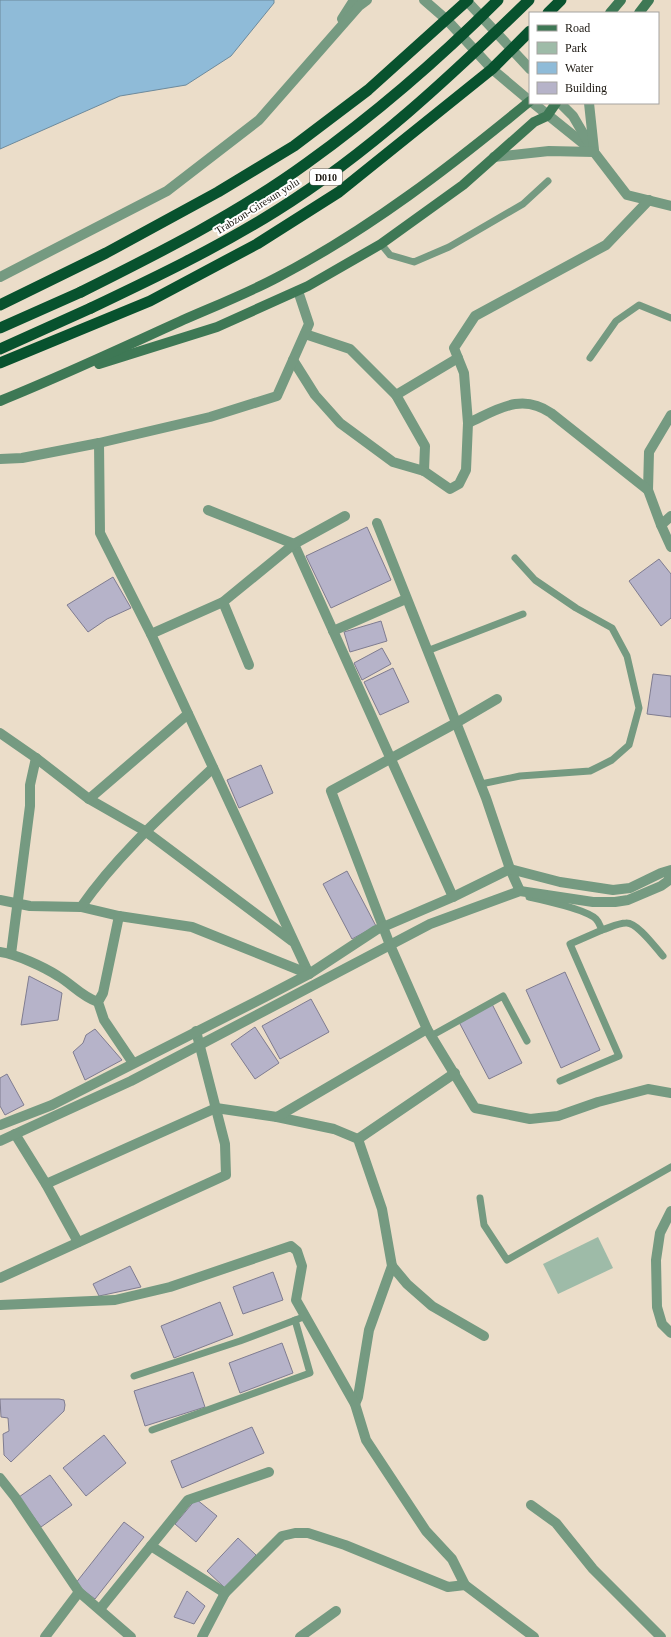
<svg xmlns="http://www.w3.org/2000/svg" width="671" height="1637" font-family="'Times New Roman',serif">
<rect width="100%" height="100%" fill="#ebddc9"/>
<polygon fill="#9ebba8" points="598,1237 613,1268 558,1294 543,1264"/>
<polygon fill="#8fbbd8" stroke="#6d8a9c" points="0,0 274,0 274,3 231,56 186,85 120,96 0,149"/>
<g fill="#b6b3c9" stroke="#7f7c90">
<polygon points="367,527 391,580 331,608 306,556"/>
<polygon points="659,559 671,574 671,618 661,626 629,581"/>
<polygon points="113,577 131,608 107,619 88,632 67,605"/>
<polygon points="381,621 387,641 350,652 344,632"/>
<polygon points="382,648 391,664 362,680 354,663"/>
<polygon points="393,668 409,702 380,715 364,682"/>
<polygon points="653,674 671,676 671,717 647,714"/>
<polygon points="261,765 273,793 239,808 227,780"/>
<polygon points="347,871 376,926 352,939 323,884"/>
<polygon points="565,972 600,1050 561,1068 526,990"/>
<polygon points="29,976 62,993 58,1020 21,1025"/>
<polygon points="311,999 329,1032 280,1059 262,1026"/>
<polygon points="492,1004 522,1063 489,1079 459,1022"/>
<polygon points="255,1027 279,1063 255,1079 231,1044"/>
<polygon points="95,1029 122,1060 85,1080 73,1052 83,1043 86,1035"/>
<polygon points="7,1074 24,1105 5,1115 0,1106 0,1078"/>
<polygon points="130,1266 141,1287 99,1296 93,1284"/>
<polygon points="273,1272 283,1300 243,1314 233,1287"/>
<polygon points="220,1302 233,1335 174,1358 161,1326"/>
<polygon points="282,1343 293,1373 240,1393 229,1363"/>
<polygon points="193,1372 205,1407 145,1426 134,1391"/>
<polygon points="0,1399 59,1399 64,1400 65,1405 64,1411 11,1462 4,1455 3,1434 9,1431 8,1418 1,1417"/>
<polygon points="252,1427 264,1453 182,1488 171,1461"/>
<polygon points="104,1435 126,1463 86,1496 63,1468"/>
<polygon points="50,1475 72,1505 41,1527 19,1497"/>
<polygon points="196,1499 217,1516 196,1542 175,1524"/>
<polygon points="124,1522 144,1537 95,1599 75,1584"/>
<polygon points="238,1538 256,1555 225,1588 207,1571"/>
<polygon points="187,1591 205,1606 194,1624 174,1617"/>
</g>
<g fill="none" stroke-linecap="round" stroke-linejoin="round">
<g stroke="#759a81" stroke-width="7">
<polyline points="381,244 390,255 414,262 449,247 523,204 548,181"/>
<polyline points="590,358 616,321 639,305 671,318"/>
<polyline points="427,651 523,614"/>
<polyline points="481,784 520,776 590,771 612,760 629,745 639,708 627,656 612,628 576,608 535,580 515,558"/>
<path d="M529 897C543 900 587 910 596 919 599 922 600 926 602 930L570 944 619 1056 560 1081"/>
<path d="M602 930C609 928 618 923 626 923 637 922 655 947 663 956"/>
<polyline points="431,1036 503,996 527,1041"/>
<polyline points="480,1198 484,1225 507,1260 671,1167"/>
<polyline points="134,1376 240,1341 306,1316"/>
<polyline points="152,1430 310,1373 295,1320"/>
</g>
<g stroke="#759a81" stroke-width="10">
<polyline points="424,0 447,20 492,69 530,101"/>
<polyline points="466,0 530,69"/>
<polyline points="342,19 354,0"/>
<polyline points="533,103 589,148"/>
<polyline points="560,103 573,116 594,152 627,195 671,206"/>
<polyline points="589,103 594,150"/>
<polyline points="494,157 549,151 594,152"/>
<polyline points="0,277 167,191 259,120 359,6 367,0"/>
<polyline points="305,334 350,349 396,395 425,446 424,471"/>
<polyline points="293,360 315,395 340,423 393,462 424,471 450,489 459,484 466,470 468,423 464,373 454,348 475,316 606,245 649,200"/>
<polyline points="396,395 458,358"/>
<polyline points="671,415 649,452 648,490 661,525 671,547"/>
<path d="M468 423C497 410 521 392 551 413L648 490"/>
<polyline points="99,443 100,533 151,634 309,974"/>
<polyline points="0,459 22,458 99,443 210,417 277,396 309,324 298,291"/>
<polyline points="208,510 294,544 453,897"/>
<polyline points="377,523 486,798 510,869 520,891"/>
<polyline points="661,525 671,516"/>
<polyline points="223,602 249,665"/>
<polyline points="333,631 406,599"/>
<polyline points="151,634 223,602 294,544 345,516"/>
<polyline points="497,699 456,723 331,791 390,945 427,1029 475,1108 530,1119 558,1116 598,1102 648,1089 671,1093"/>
<polyline points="188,714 89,799 145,831 292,941"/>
<polyline points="0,733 36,758 89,799"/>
<polyline points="0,900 30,906 81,907 119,916 192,927 309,974"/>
<path d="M81 907C118 854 166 812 213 768"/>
<polyline points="119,916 103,993 98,1002 104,1020 133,1063"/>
<path d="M0 952C16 954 44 967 58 976 72 984 82 997 98 1002"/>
<polyline points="11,954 30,806 30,785 36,758"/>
<polyline points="277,1117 334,1129 358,1139 382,1209 392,1266 369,1330 358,1397 355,1404"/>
<polyline points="15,1134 46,1184 78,1242"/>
<polyline points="358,1139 455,1073"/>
<polyline points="46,1184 216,1108 277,1117 427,1029"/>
<polyline points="671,1211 660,1233 656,1260 657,1307 662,1324 671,1333"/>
<polyline points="392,1266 407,1284 432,1306 484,1336"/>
<polyline points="0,1278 226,1175 225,1144 196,1031"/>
<polyline points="0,1305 115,1300 170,1287 291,1246 297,1251 302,1266 296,1300 355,1404 366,1440 426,1531 452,1559 465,1585 534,1637"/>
<polyline points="0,1478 15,1497 79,1592 131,1637"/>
<polyline points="531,1505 556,1523 593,1569 661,1637"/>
<polyline points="151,1546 225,1593"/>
<polyline points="100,1609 188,1500 269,1472"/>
<polyline points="45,1637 79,1592"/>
<polyline points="202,1637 225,1593 282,1536 295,1533 308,1533 345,1545 448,1587 465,1585"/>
<polyline points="300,1637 336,1611"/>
</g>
<g stroke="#759a81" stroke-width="10">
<polyline points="0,1125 52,1105 265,997 309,974 376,930 453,897 510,869 560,882 613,890 630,888 661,873 671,870"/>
<polyline points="0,1141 131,1081 430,924 520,891 593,902 615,902 628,900 661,886 668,881 671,873"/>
</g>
<g stroke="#3e7855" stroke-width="10">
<polyline points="610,13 621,0"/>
<polyline points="639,13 649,0"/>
<polyline points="99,364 217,327 308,286 381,244 463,185 534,122 547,116 556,103"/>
<path d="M0 401C62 376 122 348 183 320 215 306 248 293 278 277 370 229 451 166 530 101"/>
</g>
<g stroke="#08522e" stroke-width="11">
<polyline points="548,13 561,0"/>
<polyline points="0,305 106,253 218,192 294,146 368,90 468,0"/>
<polyline points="0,328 81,292"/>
<polyline points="0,349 91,308"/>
<polyline points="0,363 150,301 257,244 339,192 492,69 530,31"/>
</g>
<g stroke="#08522e" stroke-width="11">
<path d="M81 292C159 253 237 214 307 163 375 114 439 59 498 0"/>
<path d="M91 308C154 278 217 248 276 211 369 153 451 76 529 0"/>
</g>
</g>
<g text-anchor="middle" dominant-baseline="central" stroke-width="4" stroke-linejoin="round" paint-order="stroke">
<rect fill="#fff" stroke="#615d58" stroke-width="1" x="310" y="169" width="32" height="16" rx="3"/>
<g font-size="10" font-weight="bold" fill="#1d1811">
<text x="326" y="177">D010</text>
</g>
<g font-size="11" fill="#1d1811" stroke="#fff">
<text transform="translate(257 206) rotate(-32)">Trabzon-Giresun yolu</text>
</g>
</g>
<rect x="529" y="12" width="130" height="92" fill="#ffffff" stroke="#a5a3a0"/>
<rect x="537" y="25" width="20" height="6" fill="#3e7855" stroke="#a5a3a0"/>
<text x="565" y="32" font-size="12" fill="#1d1811">Road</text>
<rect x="537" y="42" width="20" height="12" fill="#9ebba8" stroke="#a5a3a0"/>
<text x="565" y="52" font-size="12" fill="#1d1811">Park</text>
<rect x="537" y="62" width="20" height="12" fill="#8fbbd8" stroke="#a5a3a0"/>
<text x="565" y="72" font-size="12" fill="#1d1811">Water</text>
<rect x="537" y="82" width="20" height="12" fill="#b6b3c9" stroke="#a5a3a0"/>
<text x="565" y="92" font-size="12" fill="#1d1811">Building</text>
</svg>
